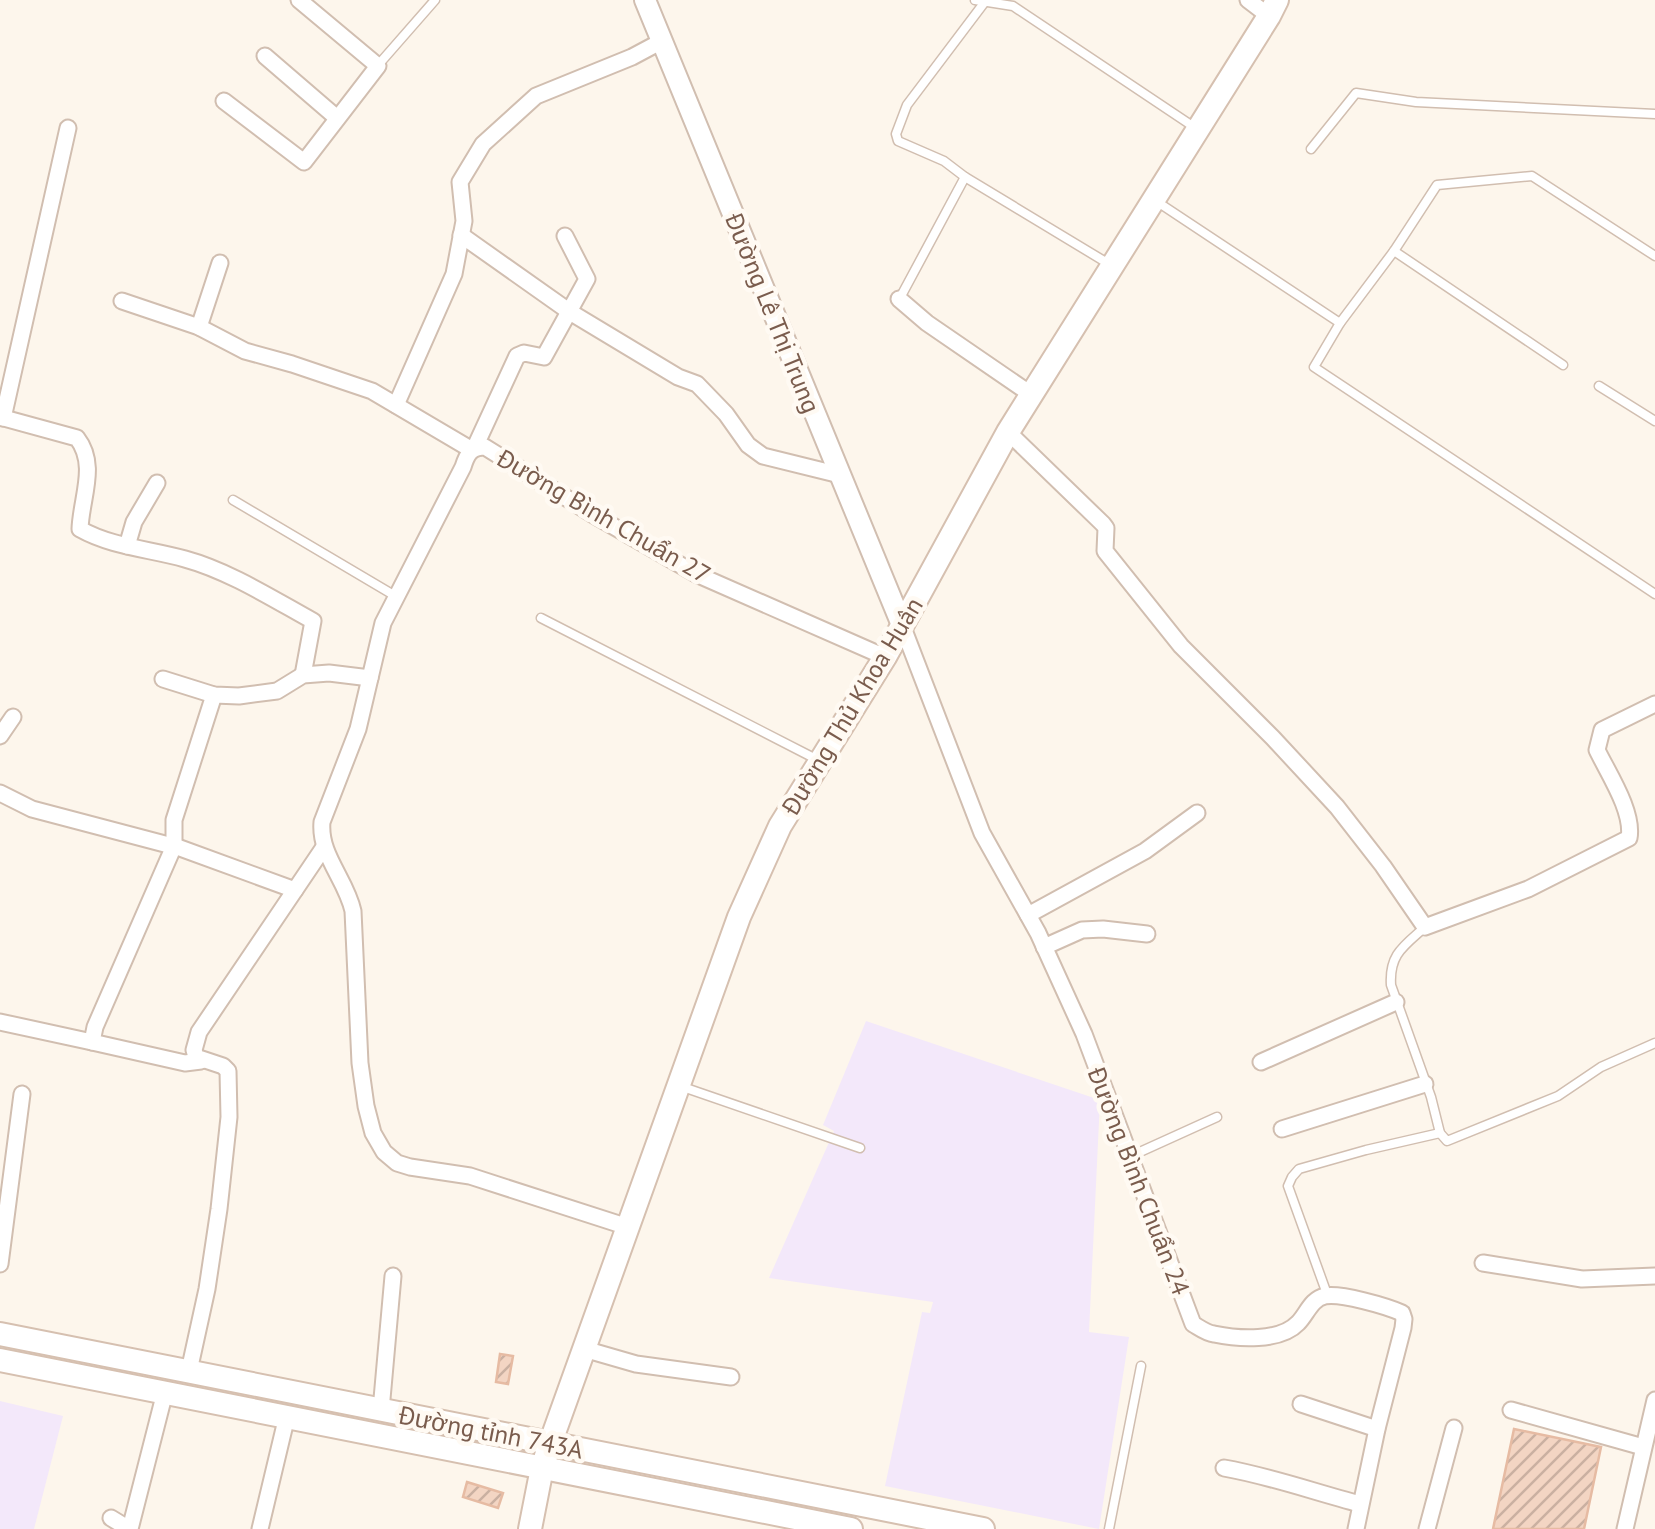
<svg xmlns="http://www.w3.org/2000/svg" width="1655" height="1529" font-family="'PT Sans',sans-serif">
<defs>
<pattern id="building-hatch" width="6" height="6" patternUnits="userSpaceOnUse" patternTransform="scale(2.5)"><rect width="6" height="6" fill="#f3d5c3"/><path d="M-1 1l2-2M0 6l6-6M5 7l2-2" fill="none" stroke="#cab0a1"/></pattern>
</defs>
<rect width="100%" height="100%" fill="#fdf6ec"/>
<g fill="#f3e8fa">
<polygon points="866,1021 1100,1100 1089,1332 1129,1337 1099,1529 885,1486 922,1312 930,1313 933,1302 769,1278 834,1131 823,1125"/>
<polygon points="0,1401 63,1416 34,1529 0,1529"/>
</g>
<g fill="url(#building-hatch)" stroke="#e6bba3" stroke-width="2.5">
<polygon points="500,1354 513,1356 508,1384 496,1382"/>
<polygon points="1514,1429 1601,1447 1584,1529 1493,1529"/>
<polygon points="467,1482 503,1493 498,1508 463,1497"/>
</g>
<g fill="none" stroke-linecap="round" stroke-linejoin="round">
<defs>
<g id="service">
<polyline points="975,0 1013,6 1194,127"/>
<polyline points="379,64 435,0"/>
<polyline points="1311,149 1356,93 1416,102 1655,114"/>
<polyline points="965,177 944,161 898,141 896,134 907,105 984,3"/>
<polyline points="1156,201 1340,323"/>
<polyline points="1394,251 1563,365"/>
<polyline points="1655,256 1532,176 1437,185 1394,251 1340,323 1314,367 1655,594"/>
<polyline points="900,298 965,177 1109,264"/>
<polyline points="1599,386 1655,421"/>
<polyline points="233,500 397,597"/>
<polyline points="541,618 816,759"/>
<path d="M1425 927C1404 946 1389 954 1391 985L1431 1097 1440 1133 1447 1141 1558 1096 1601 1067 1655 1043"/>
<polyline points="680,1086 860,1148"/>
<polyline points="1131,1156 1217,1117"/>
<polyline points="1327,1294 1288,1186 1292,1177 1299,1169 1366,1150 1440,1133"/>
<polyline points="1109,1529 1141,1366"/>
</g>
<g id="minor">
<polyline points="1248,0 1269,16"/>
<polyline points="265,56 337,118"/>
<polyline points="224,101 304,162 378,66 299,0"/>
<polyline points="461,235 570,312 678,377 697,384 726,414 748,445 763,456 840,475"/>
<polyline points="899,299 927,323 1032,395"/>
<polyline points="122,301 199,327 245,351 292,364 372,391 472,450"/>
<polyline points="199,327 220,263"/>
<polyline points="396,405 454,274 464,221 460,182 483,144 536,96 632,57 662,41"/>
<path d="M0 417 77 438C98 465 81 498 80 529 112 547 150 549 185 559 229 571 273 599 313 621L303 675"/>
<polyline points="3,418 68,128"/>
<path d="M1008 432 1103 524 1106 528 1105 551 1181 646 1273 738 1337 807 1383 866 1425 927 1528 889 1629 838C1634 812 1608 773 1597 750L1602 730 1655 704"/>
<polyline points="475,447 517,356 524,353 544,357 587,279 565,236"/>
<polyline points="127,546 134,522 157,483"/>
<path d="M902 625 982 833 1038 933 1084 1034 1193 1324C1200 1328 1206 1333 1214 1334 1238 1339 1280 1342 1298 1323 1307 1314 1311 1299 1325 1296 1341 1293 1386 1306 1402 1313L1404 1319 1403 1328 1377 1429 1356 1529"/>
<polyline points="163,679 214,695 239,696 277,691 303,675 329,673 370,678"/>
<polyline points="0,736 13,717"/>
<polyline points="0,793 32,809 180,848 295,890"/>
<polyline points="1028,915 1145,851 1197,813"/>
<polyline points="1044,947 1082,930 1103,929 1147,934"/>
<polyline points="0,1022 92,1042"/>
<polyline points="201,1061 185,1063 92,1042 95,1027 174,846 174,820 214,695"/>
<polyline points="1261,1062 1396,1002"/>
<polyline points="1282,1129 1425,1084"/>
<path d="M628 1227 470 1176 410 1167 397 1163 384 1152 373 1133 366 1106 360 1063 353 911C346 879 319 855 322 822L358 729 383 623 463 467C467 454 471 447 485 447L592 514 696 574 885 657"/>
<polyline points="1483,1263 1582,1279 1655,1276"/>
<polyline points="0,1264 22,1094"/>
<polyline points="584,1349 636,1364 731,1377"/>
<polyline points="189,1371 207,1289 219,1209 229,1117 228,1071 223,1066 196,1057 194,1050 199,1032 324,847"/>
<polyline points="1301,1404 1377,1429"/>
<polyline points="381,1410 393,1276"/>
<polyline points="1511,1410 1643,1447"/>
<path d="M1224 1468C1270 1476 1314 1492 1360 1504"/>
<polyline points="111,1518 129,1529"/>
<polyline points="130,1529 165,1392"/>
<polyline points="260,1529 287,1416"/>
<polyline points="1427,1529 1454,1428"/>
<polyline points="1625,1529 1655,1400"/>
</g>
<polyline id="tertiary" points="645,0 902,625"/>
<g id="secondary">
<polyline points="0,1334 983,1529"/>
<polyline points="0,1360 851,1529"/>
<polyline points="530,1529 542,1468 550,1444 739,917 780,826 885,657 1008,432 1269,16 1277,0"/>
</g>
</defs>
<use href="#service" stroke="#d1beb0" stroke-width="11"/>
<use href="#minor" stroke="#d1beb0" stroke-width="19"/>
<use href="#tertiary" stroke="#d1beb0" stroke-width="24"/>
<use href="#secondary" stroke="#d6c0b0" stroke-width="26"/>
<use href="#service" stroke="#fff" stroke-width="8"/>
<use href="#minor" stroke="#fff" stroke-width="15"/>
<use href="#tertiary" stroke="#fff" stroke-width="20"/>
<use href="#secondary" stroke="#fff" stroke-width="22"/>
</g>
<g text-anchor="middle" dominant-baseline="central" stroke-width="9" stroke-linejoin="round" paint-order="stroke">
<g font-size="25" fill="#7a5c4d" stroke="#fffaf3">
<text transform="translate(773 313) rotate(68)">Đường Lê Thị Trung</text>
<text transform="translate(604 516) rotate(30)">Đường Bình Chuẩn 27</text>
<text transform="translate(852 706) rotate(-59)">Đường Thủ Khoa Huân</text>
<text transform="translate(1139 1181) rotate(69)">Đường Bình Chuẩn 24</text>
<text transform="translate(491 1432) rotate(11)">Đường tỉnh 743A</text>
</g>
</g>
</svg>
